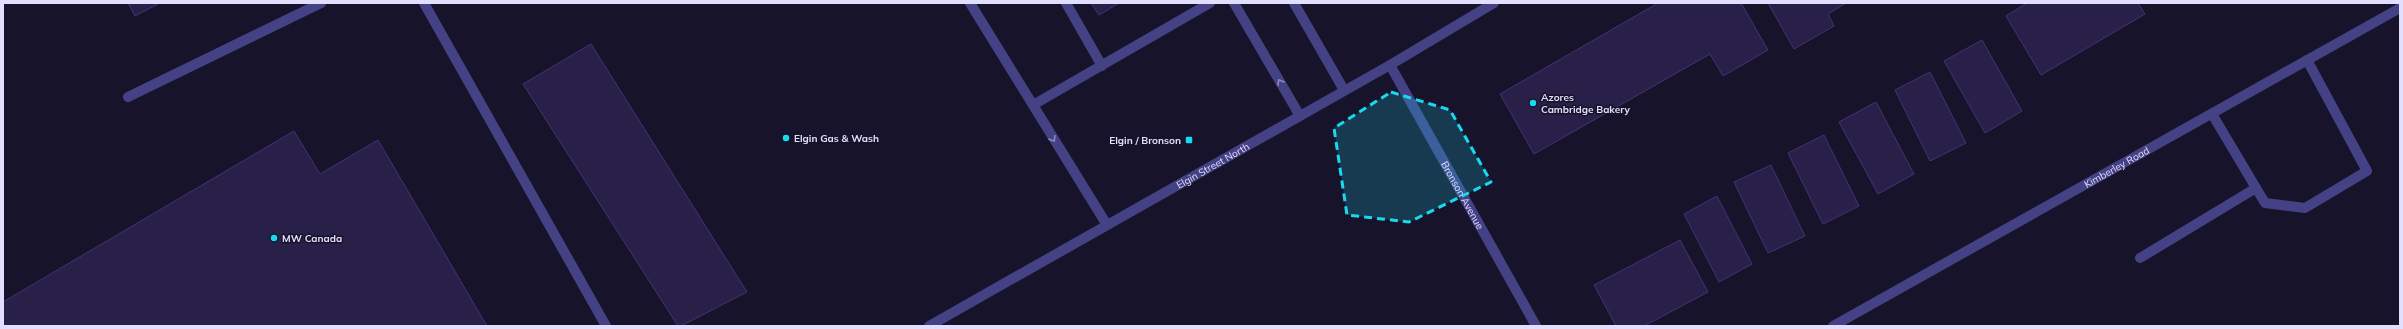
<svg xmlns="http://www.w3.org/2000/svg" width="2403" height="329" font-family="Mulish,sans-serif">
<rect width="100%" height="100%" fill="#17132a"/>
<g fill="#292049" stroke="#413473">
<polygon points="128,3 160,3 135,16"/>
<polygon points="1091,3 1119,3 1099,15"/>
<polygon points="1658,3 1741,3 1768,50 1723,76 1710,54 1534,154 1500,94"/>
<polygon points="1768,3 1846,3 1828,14 1834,26 1794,49"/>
<polygon points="2027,3 2138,3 2145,14 2041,75 2006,16"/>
<polygon points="1982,40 2022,111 1985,133 1944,61"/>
<polygon points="591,44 747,292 681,326 678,326 523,84"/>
<polygon points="1930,72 1966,143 1930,161 1895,90"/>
<polygon points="1876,102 1914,174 1878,194 1839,122"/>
<polygon points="294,131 320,174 378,140 487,326 3,326 3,302"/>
<polygon points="1824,135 1859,206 1823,224 1788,153"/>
<polygon points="1771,165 1805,236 1768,253 1734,182"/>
<polygon points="1717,196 1752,264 1719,282 1684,214"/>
<polygon points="1680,240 1708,292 1644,326 1616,326 1594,285"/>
</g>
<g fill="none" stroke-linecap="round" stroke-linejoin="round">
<g stroke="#444285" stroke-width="10">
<polyline points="424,3 606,326"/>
<polyline points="970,3 1107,225"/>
<polyline points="1066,3 1102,66"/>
<polyline points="1234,3 1300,116"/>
<polyline points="1294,3 1344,90"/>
<path id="s1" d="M1390 65 1536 326"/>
<polyline points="128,97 321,3"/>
<polyline points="1033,105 1210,3"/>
<polyline points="2212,114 2265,203 2305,208 2367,171 2307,60"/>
<polyline points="2140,258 2256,188"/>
<path id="s2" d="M929 326 1390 65 1494 3"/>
<path id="s3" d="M1833 326 2400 8"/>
</g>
</g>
<defs><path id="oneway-chevron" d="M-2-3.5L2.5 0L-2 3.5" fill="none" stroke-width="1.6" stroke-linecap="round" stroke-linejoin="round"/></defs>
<g stroke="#8b88bb">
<use href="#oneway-chevron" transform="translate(1280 82) rotate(-120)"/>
<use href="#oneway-chevron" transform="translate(1053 139) rotate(58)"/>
</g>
<path fill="#19d9ee" fill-opacity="0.2" stroke="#19d9ee" stroke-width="3" stroke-dasharray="8 5" stroke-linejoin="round" d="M1391 92 1450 110 1491 182 1409 222 1347 215 1334 128Z"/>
<g fill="#19d9ee" stroke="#17132a" stroke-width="1.5">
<circle cx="1533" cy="103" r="4"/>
<circle cx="786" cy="138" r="4"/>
<rect x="1185" y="136" width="8" height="8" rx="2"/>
<circle cx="274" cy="238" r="4"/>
</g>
<g text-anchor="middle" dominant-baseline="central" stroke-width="3" stroke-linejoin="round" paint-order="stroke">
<g font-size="10" font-weight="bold" fill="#e2defd" stroke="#17132a" text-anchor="start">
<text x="1541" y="97">Azores<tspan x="1541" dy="12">Cambridge Bakery</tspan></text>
<text x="794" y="138">Elgin Gas &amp; Wash</text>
<text x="1181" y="140" text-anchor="end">Elgin / Bronson</text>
<text x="282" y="238">MW Canada</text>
</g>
<g font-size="10" fill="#e2defd" stroke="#17132a">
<text stroke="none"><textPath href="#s2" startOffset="326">Elgin Street North</textPath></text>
<text stroke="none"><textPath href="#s3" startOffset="325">Kimberley Road</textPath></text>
<text stroke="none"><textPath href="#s1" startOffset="149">Bronson Avenue</textPath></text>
</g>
</g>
<rect width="2403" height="329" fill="none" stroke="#e2defd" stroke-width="8"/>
</svg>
